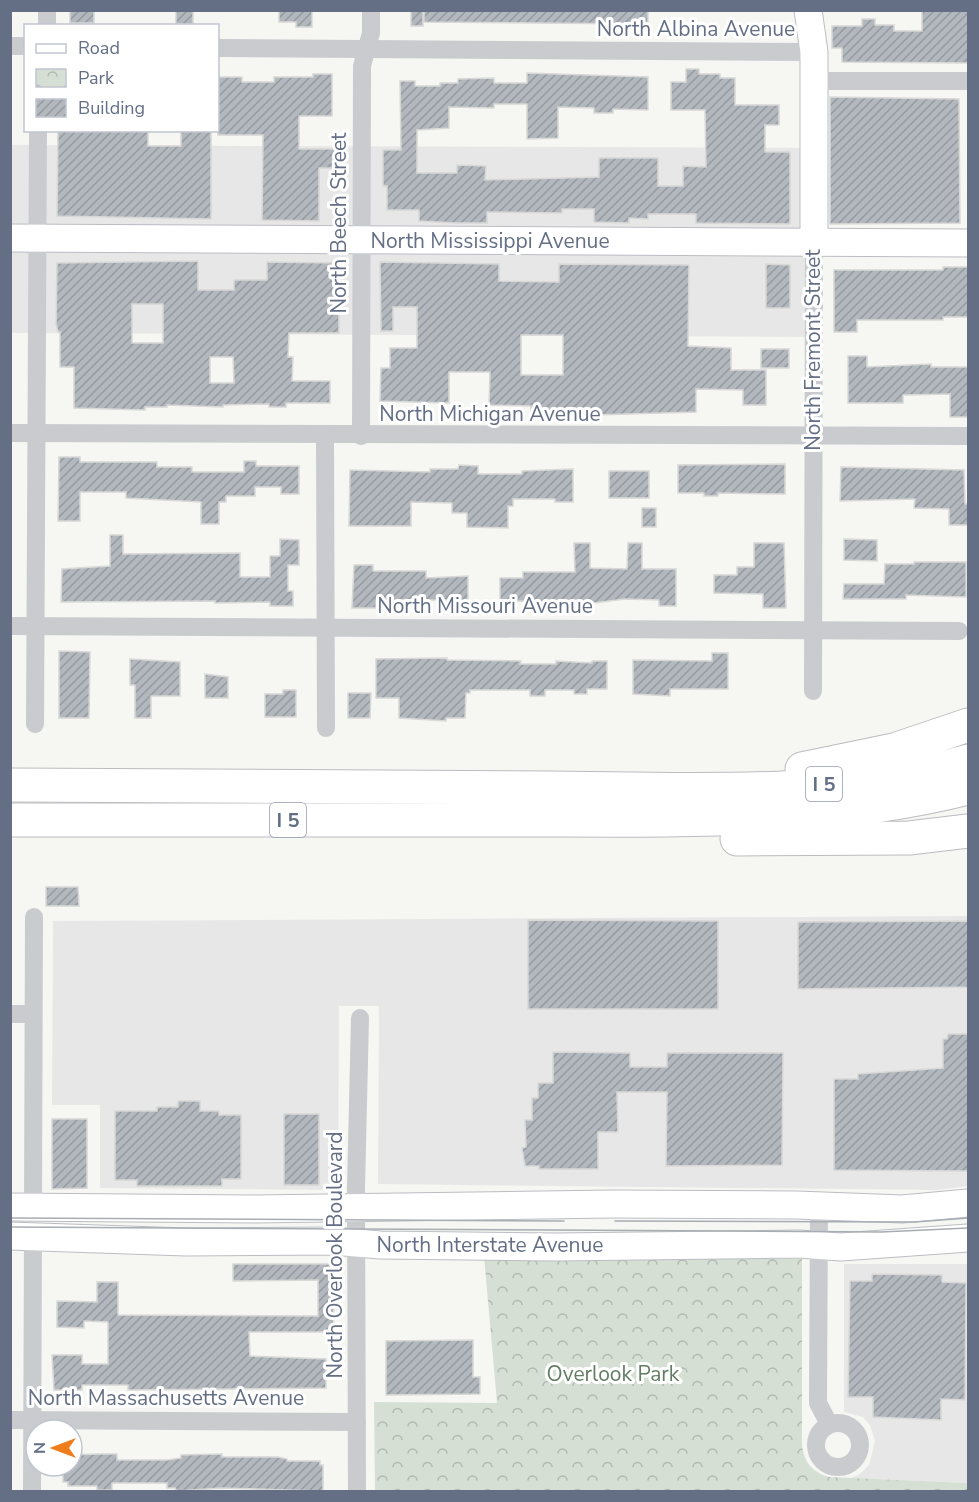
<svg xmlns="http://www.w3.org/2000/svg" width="979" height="1502" font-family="'Nunito Sans',sans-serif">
<defs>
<pattern id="park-crowns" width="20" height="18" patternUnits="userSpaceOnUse" patternTransform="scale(1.5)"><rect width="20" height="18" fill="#d6dfd4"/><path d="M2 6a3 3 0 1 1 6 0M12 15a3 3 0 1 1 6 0" fill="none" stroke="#b1b9b2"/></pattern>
<pattern id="building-hatch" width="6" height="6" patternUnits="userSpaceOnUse" patternTransform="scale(1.5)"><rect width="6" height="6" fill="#b3b8bf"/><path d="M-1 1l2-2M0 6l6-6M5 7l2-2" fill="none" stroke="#959aa1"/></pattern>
</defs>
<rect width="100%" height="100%" fill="#f6f7f3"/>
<g fill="#e7e7e7">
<polygon points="11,145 810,148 810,337 11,333"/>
<polygon points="968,916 968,1186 937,1190 378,1184 379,1006 339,1006 338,1190 100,1188 100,1105 52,1105 53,921"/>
<polygon points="844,1264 968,1264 968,1483 851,1478 860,1474 869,1465 875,1441 870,1425 863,1417 844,1412"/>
</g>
<path fill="url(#park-crowns)" d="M484 1256 802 1259V1445C804 1462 812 1472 829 1477L968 1483V1491H375L374 1402 497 1403Z"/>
<g fill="url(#building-hatch)" stroke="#d8d8d6" stroke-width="1.5" fill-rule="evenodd">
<rect x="70" y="10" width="24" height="13"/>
<rect x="176" y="10" width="17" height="14"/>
<polygon points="279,10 312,10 312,27 296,27 296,22 279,22"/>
<rect x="411" y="10" width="12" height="16"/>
<polygon points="424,10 648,10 648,24 424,22"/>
<polygon points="922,10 969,10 969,63 842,62 842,48 832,48 832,26 862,26 862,19 875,19 875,25 894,25 894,31 922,31"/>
<polygon points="686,69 699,69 699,74 720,74 720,78 735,78 735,105 779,105 779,125 765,125 765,152 790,152 790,224 696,223 696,214 648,214 648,219 629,218 629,223 594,222 594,209 562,209 562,213 487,212 487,223 455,223 419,221 419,210 387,210 387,186 383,186 383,150 401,150 400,81 415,81 415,86 440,86 440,83 458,83 458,79 494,78 494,83 527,83 527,73 648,77 648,110 613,109 613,113 594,113 594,108 558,107 558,138 527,139 527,104 494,104 494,108 449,107 449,128 417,130 417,173 457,173 457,165 486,166 485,180 599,177 599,158 658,158 658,186 683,186 683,166 706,167 705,110 671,110 671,82 686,82"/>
<polygon points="313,74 332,74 332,116 299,116 299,149 340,149 340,168 319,168 319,221 262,220 263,135 218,135 218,77 242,77 242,82 274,82 274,77 313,77"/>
<polygon points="830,97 959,99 960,223 830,224"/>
<polygon points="58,130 148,130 148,146 181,146 181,130 211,130 211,219 57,216"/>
<path d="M198 261V290H234V280H267V262L339 263V333H289L288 357H293L292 381H330V403H286V407H269V404L223 405V407L167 405V407H145V410L74 408V367H60V332H58L56 324 57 263ZM132 304H163V343H132ZM210 357H233L234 383H210Z"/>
<path d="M380 262 499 264V281L559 282V264L689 265 688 346 731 348V370H766V405H743V390L696 389V412L594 415H577V412L531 411V406L489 405 490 372H449V403L380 401 381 368H390V348H417V307H393V331H381ZM521 335H563V375H521Z"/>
<polygon points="766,264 790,265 790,308 766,308"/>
<polygon points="943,267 969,267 969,317 943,317 943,320 857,320 857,332 834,332 834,270 943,270"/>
<rect x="761" y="349" width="28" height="19"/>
<polygon points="848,356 867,356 867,367 931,364 931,367 969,367 969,417 950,417 950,394 903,395 903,403 848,403"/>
<polygon points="59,457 80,457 80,462 157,462 157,467 192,467 192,472 244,472 244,461 256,461 256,466 299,466 299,494 281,494 281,487 255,487 255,496 226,496 226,502 219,502 219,524 201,524 201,502 126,498 126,492 80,492 80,521 58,521"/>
<polygon points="785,464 785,494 718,493 718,496 704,496 704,493 678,493 678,465"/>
<polygon points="459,465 478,466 478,474 522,474 522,471 573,469 573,502 555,502 555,499 513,499 513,506 508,506 508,528 467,527 467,513 452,513 452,503 411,502 411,526 349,526 350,470 430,472 430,469 458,469"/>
<polygon points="841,467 964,470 965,504 969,504 969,525 949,525 949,509 914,508 915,499 840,501"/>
<rect x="609" y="471" width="40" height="27"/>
<rect x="642" y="508" width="14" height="19"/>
<polygon points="110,535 123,535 123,554 240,553 240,577 270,577 270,556 280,556 280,539 299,540 299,565 288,565 288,591 293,591 293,606 270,606 270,602 215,603 215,601 61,602 62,569 110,566"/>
<polygon points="844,539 877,540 877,561 844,560"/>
<polygon points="574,543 590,543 590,568 627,569 628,543 642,543 642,569 676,569 676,606 659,606 659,600 625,599 570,606 555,605 555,602 516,601 516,607 500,607 500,578 523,578 523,572 575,572"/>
<polygon points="754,543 784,543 786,608 763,608 763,594 714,593 714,575 737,575 737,567 754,567"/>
<polygon points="914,562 966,562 966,597 906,595 906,599 843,599 844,584 884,584 885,564 914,564"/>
<polygon points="354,565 373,565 373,571 426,571 426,578 468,576 468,606 451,605 451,600 399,600 376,601 376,608 352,608"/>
<polygon points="59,651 90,652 89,718 59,718"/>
<polygon points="712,653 728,653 728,689 670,689 670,696 633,694 633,660 712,661"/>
<polygon points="447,658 447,660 521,661 520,664 556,664 556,661 592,663 592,661 607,661 607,689 587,689 587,694 574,694 574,690 545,690 545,696 530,696 530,690 470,690 470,693 466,693 465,718 446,718 446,721 399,718 399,698 376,698 376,659"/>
<polygon points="130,659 180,662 180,696 151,696 151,718 135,718 135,685 130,685"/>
<polygon points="205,674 228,677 228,698 205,698"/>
<polygon points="283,690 296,690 296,717 265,717 265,694 283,694"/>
<polygon points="348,693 371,693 370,718 348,718"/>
<polygon points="46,887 78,887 79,906 46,906"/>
<polygon points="528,920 718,921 718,1009 528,1009"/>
<polygon points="969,921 969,987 798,989 798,922"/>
<polygon points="948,1034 969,1034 969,1171 834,1170 834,1079 858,1079 858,1074 943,1068 943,1039 947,1039"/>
<polygon points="553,1052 630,1053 630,1067 667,1067 667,1053 783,1053 782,1165 666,1166 667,1092 617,1092 618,1132 598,1132 598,1169 539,1169 539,1166 525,1166 522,1148 526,1147 525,1120 532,1120 532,1098 538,1098 538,1083 553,1083"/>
<polygon points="178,1101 200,1101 200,1111 219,1111 219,1115 241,1115 241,1179 222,1179 222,1186 137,1186 137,1180 115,1180 115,1111 157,1111 157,1107 178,1107"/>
<rect x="284" y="1114" width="35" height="71"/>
<polygon points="52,1119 87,1119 87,1188 52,1189"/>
<polygon points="233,1264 333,1264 334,1332 249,1332 250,1356 326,1359 326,1388 128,1390 128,1385 82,1385 82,1390 54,1390 52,1355 82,1355 82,1364 108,1364 108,1322 84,1321 84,1328 57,1327 57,1301 97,1302 97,1282 118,1282 118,1315 318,1316 318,1280 233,1281"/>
<polygon points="872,1274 942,1275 942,1282 966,1283 965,1400 941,1399 941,1420 873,1417 873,1397 848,1397 850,1281 872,1281"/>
<polygon points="473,1340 473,1377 480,1377 480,1394 386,1395 386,1341"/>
<polygon points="97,1454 117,1454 117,1460 167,1460 181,1458 181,1455 222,1454 222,1457 278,1457 287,1459 287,1461 320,1461 320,1465 323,1465 323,1491 222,1488 177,1491 175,1488 167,1488 167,1483 112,1483 112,1490 97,1490 97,1486 68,1486 68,1482 63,1482 63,1466 72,1466 72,1455"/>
</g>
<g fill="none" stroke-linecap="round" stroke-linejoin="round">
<defs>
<g id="secondary">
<polyline points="808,10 814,52 814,243"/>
<polyline points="10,238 968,243"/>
<polyline points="10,1207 254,1209 612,1204 797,1205 902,1209 968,1203"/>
<polyline points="10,1236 186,1242 333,1241 380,1245 556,1247 799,1244 841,1247 968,1238"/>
</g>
<g id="highway">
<polyline points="802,769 894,750 968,725"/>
<path d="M10 785C191 786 371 787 551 788 685 789 839 798 968 761"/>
<path d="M10 820C179 820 348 820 517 820 668 820 821 825 968 788"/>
<polyline points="737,839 909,838 968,831"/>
</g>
</defs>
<use href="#secondary" stroke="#bbbdc3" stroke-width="29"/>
<use href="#highway" stroke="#bbbcc0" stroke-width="35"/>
<g stroke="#c9cbcf" stroke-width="18">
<polyline points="47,26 47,10"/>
<polyline points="10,46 26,46"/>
<polyline points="218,48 814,52"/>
<polyline points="814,81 968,81"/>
<polyline points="10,433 968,436"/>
<polyline points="325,435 326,728"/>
<polyline points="361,436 362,66 371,33 371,10"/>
<polyline points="10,626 959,631"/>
<polyline points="813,691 814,243"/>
<polyline points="35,724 38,130"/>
<polyline points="10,1014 33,1014"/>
<polyline points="33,1207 34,917"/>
<polyline points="819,1207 818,1403 829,1424"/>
<polyline points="10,1420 357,1422"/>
<circle cx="838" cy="1445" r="22"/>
<polyline points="32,1492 33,1236"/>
<polyline points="357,1492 356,1188 360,1018"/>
</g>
<use href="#secondary" stroke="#fff" stroke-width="27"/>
<use href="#highway" stroke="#fff" stroke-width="33"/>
<g stroke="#a8acb3" stroke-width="1.5">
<polyline points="10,1218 564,1221"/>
<polyline points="615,1221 914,1222 968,1218"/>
<polyline points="10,1227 881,1232 968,1228"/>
</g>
</g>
<g text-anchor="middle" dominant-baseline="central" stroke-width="6" stroke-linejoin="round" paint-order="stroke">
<g fill="#fff" stroke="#929aaa" stroke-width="1.5">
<rect x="806" y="767" width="36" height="34" rx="4.5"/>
<rect x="270" y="803" width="36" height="34" rx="4.5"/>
</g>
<g font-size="20" font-weight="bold" fill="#646f86">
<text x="824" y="784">I 5</text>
<text x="288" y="820">I 5</text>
</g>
<g font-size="21" fill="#646f86" stroke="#fff">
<text x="696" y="29">North Albina Avenue</text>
<text transform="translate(339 223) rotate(-90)">North Beech Street</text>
<text x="490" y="241">North Mississippi Avenue</text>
<text transform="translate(813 350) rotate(-90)">North Fremont Street</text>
<text x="490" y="414">North Michigan Avenue</text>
<text x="485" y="606">North Missouri Avenue</text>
<text x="490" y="1245">North Interstate Avenue</text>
<text transform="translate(335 1255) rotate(-90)">North Overlook Boulevard</text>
<text x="166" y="1398">North Massachusetts Avenue</text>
</g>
<g font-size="21" fill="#637d64" stroke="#fff">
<text x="613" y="1374">Overlook Park</text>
</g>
</g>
<rect width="979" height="1502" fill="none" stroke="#646f86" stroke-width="24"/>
<rect x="24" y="24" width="195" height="108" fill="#ffffff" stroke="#c1c5cf" stroke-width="1.5"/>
<rect x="36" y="44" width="30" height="9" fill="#ffffff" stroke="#c1c5cf" stroke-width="1.5"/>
<text x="78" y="54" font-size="18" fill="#646f86">Road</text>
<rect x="36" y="69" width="30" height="18" fill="url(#park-crowns)" stroke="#c1c5cf" stroke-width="1.5"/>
<text x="78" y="84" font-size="18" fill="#646f86">Park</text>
<rect x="36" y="99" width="30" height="18" fill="url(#building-hatch)" stroke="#c1c5cf" stroke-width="1.5"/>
<text x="78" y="114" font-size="18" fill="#646f86">Building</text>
<g transform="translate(54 1448) rotate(270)"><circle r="28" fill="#ffffff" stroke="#c1c5cf" stroke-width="1.5"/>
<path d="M0-4.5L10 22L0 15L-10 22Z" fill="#ef7d1b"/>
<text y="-9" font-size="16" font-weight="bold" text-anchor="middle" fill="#646f86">N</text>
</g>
</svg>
